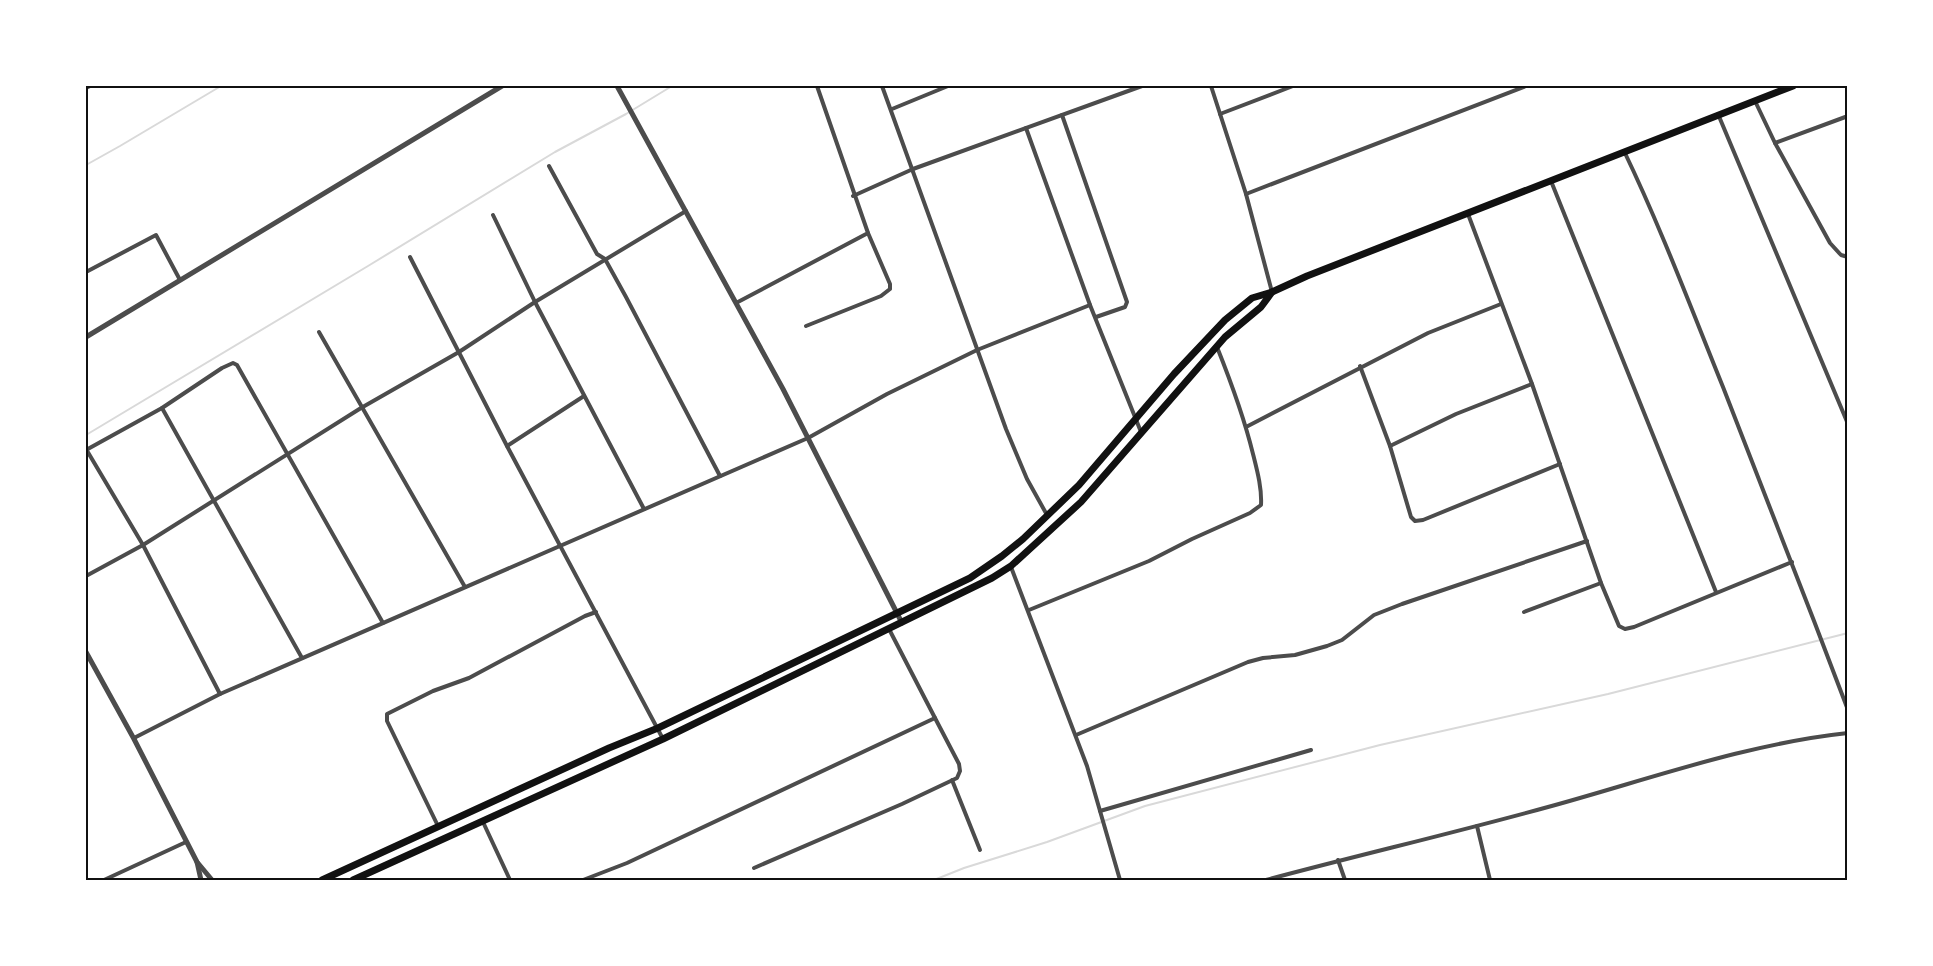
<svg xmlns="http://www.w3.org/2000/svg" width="1933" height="966" font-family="'Noto Sans',sans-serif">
<rect width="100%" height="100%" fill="#fff"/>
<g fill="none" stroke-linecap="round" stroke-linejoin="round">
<g stroke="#d9d9d9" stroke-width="2">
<polyline points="86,165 120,146 221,86"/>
<polyline points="86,435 368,266 555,152 626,114 672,86"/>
<polyline points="934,880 964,868 1047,842 1145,806 1380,745 1608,694 1848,633"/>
</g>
<g stroke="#4c4c4c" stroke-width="4">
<polyline points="882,86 1006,429 1027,479 1047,515"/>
<polyline points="1211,86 1246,194 1272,292"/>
<polyline points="86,88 90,86"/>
<polyline points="1755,101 1775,143 1830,243 1841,255 1848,257"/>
<polyline points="892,109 948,86"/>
<polyline points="1220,114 1293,86"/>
<polyline points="1718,114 1848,424"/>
<polyline points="1062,115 1127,302 1125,307 1096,317"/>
<polyline points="1026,128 1090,305 1141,432"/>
<polyline points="1775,143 1848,116"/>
<path d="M1624 151C1661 228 1691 308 1723 387 1765 494 1807 602 1848 710"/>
<polyline points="549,166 597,254 605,259 626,297 720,476"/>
<polyline points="1551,181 1716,592"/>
<polyline points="1246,194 1526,86"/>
<polyline points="853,196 913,169 1142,86"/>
<polyline points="1468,214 1532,384 1601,583 1619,626 1625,629 1634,627 1792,562"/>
<polyline points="493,215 535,302 644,509"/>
<polyline points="410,257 507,446 663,739"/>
<polyline points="86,272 156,235 180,280"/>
<polyline points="736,303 868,233 817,86"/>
<polyline points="806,326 881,296 890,289 890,284 868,233"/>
<polyline points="319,332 465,587"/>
<polyline points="1360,366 1390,446 1411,517 1415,521 1423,520 1560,464"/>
<polyline points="162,408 302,658"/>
<polyline points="1246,427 1428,333 1501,304"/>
<polyline points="507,446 584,396"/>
<polyline points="1390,446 1456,414 1532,384"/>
<polyline points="86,450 162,408 222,368 233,363 237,365 383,623"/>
<polyline points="1011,567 1087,766 1120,880"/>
<polyline points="86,576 143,545 86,449"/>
<path d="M1029 610 1149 561 1192 539 1250 513 1261 505C1262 488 1257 470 1253 454 1244 417 1231 382 1217 347"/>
<polyline points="1524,612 1601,583"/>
<polyline points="889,629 935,718"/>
<polyline points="220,694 808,438 887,394 977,350 1090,305"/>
<polyline points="1076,735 1248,662 1263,658 1295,655 1327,646 1342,640 1374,615 1402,604 1587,541"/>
<polyline points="134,738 220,694 143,545 361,408 459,352 535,302 686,211"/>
<polyline points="952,780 980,850"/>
<polyline points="1100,811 1311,750"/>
<polyline points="483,822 510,880"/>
<polyline points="438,826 387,721 387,714 433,691 469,678 585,616 596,612"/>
<polyline points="1477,826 1490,880"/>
<polyline points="1338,860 1345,880"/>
<polyline points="104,880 186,842"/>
<polyline points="583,880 627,863 935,718 959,764 960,771 957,778 902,804 754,868"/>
<path d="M1266 880C1359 855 1454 833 1548 807 1647 780 1745 744 1848 733"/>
</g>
<g stroke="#4c4c4c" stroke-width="5">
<polyline points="617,86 783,389 902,623"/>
<polyline points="86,337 502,86"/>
<polyline points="86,652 134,739 197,862 212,880"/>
<polyline points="197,862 201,880"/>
</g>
<g stroke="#111" stroke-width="7">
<polyline points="322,880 609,748 658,728 970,578 1002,556 1023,539 1079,485 1174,374 1225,320 1252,298 1272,292 1307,276 1793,86"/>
<polyline points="353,880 663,739 992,578 1011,566 1081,502 1225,337 1261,307 1272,292"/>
</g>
</g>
<rect width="1933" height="966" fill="none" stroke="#ffffff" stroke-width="174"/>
<rect x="87" y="87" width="1759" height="792" fill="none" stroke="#111" stroke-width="2"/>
</svg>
